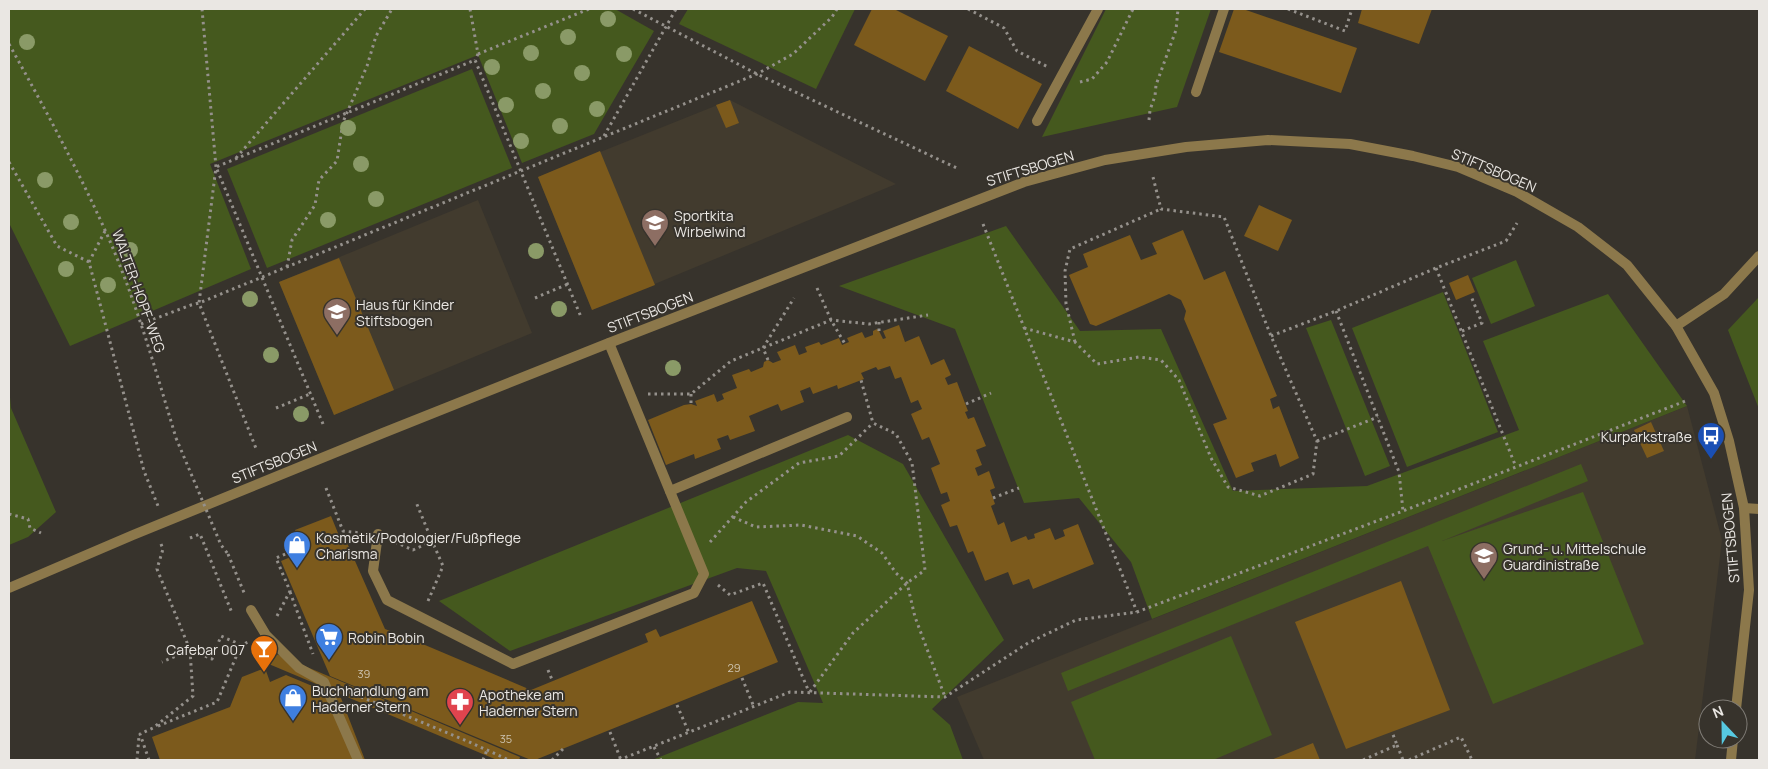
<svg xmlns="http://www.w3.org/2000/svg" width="1768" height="769" font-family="Manrope,sans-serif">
<rect width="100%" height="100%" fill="#37332c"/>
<g fill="#423b2e">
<polygon points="730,100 896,184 592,310 538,177"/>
<polygon points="478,200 532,333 334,415 279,282"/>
<polygon points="1687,406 1722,540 1695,760 984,760 957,697"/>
</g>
<g fill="#45591e">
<polygon points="9,9 615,9 654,31 594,134 522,163 478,55 210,164 251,269 70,346 9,223"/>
<polygon points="688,9 855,9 816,89 679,24"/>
<polygon points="1106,9 1211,9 1177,107 1042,137"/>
<polygon points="472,69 512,168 267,268 227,169"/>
<polygon points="1006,226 1080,331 1161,329 1233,491 1367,486 1519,430 1483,341 1608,294 1687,406 1152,619 1131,562 1079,498 1024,503 955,329 839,286"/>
<polygon points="1516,260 1535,306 1491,324 1472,278"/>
<polygon points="1443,292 1498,432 1407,467 1352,328"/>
<polygon points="1759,297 1759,409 1728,330"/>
<polygon points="1331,320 1390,466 1365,476 1306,328"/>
<polygon points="9,386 11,408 56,512 28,537 9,545"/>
<polygon points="848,435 903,464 1004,640 932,709 950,725 963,760 652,760 798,702 823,703 766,571 737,568 510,651 439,601"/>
<polygon points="1581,464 1588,481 1442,541 1583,492 1644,644 1493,704 1428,546 1068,691 1061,673"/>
<polygon points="1231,636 1272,735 1213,760 1095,760 1071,702"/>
</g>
<g fill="#7c5a1c">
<polygon points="872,9 894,9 948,36 925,81 854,45"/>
<polygon points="1234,9 1243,9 1357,48 1341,93 1219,52"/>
<polygon points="1362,9 1432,9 1419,44 1358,23"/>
<polygon points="969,46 1042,84 1018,129 946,91"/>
<polygon points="730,100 739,123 726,128 716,105"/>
<polygon points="600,151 655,285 592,310 538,177"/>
<polygon points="1259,205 1292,220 1278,251 1244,236"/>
<polygon points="1183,230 1204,280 1225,271 1277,396 1270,399 1273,409 1279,406 1299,458 1280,467 1276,454 1251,463 1254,471 1236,478 1213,424 1227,419 1184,319 1186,311 1181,300 1169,294 1096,326 1090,324 1069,275 1088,267 1083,254 1130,235 1141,260 1157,254 1152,243"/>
<polygon points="339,258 394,390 334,415 279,282"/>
<polygon points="1468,275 1475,292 1456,300 1449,283"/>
<polygon points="899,325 905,342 919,336 931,365 944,359 951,375 945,378 948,385 957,382 968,411 965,412 968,419 974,417 986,446 976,450 982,465 975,468 978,476 989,471 995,488 990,490 995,504 991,506 998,525 1004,522 1011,542 1026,536 1028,540 1035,538 1034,534 1050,528 1055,540 1065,536 1063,530 1078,524 1094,564 1033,589 1029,579 1013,585 1008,572 985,581 973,551 968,553 957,525 950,527 941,505 950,501 947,492 941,494 931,468 940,464 929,437 922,440 911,414 922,409 918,400 911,403 901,377 895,379 890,366 878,370 876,367 861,373 864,379 838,389 837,385 813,394 810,387 800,391 804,402 781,411 778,404 749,416 755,431 730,440 728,435 717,439 721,449 695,459 694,454 666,465 648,420 684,405 691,404 697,406 695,401 714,394 717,402 724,399 722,394 737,388 732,375 749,369 751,372 763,367 764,362 768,360 773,363 781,360 777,352 795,345 799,355 807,352 805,347 819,342 821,345 839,338 842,345 849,342 847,338 862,332 865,338 873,335 873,331 877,329 879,331 883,339 886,338 883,331"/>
<polygon points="1651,422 1664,451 1647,458 1634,430"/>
<polygon points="331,516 340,538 344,536 385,629 425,645 531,690 648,642 645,634 656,629 660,637 752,601 778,662 535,760 531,760 330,676 281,561 303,552 295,530"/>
<polygon points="1401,581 1450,710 1346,749 1295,622"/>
<polygon points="269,651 520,757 519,760 497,760 264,662"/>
<polygon points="265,668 270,682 286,675 341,698 365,760 160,760 152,737 230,707 242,677"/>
<polygon points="1313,743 1320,760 1271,760"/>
</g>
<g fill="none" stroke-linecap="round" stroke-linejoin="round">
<g stroke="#95918c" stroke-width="3" stroke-dasharray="2.5 4" stroke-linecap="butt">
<polyline points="202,9 216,167 199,303 257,451"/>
<polyline points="470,9 478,54 475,60"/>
<polyline points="633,9 757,74 959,169"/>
<polyline points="968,9 1004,28 1017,51 1048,67"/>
<polyline points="1288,9 1345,31 1352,9"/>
<path d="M9 44C43 105 76 166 105 230 135 297 155 368 176 438"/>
<polyline points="478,54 589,9"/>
<polyline points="1080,82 1092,79 1107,62 1133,9"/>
<polyline points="1149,120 1150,110 1155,96 1156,85 1176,30 1178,9"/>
<polyline points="604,136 676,9"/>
<polyline points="236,158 365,9"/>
<polyline points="9,162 57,246 89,262"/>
<polyline points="983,224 1137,612"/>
<polyline points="105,231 89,262 144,471 158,506"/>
<polyline points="287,267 292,240 315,205 319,180 337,161 343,122 367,66 376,36 392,9"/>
<polyline points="1436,268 1516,467"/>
<polyline points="817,288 831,320 845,344"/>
<polyline points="535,298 568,284"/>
<polyline points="1336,311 1399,472 1403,511"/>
<polyline points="879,322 879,331"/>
<polyline points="141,324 191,305 199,303 757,74 793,54 832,17 837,9"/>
<polyline points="1024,328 1075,342 1097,364 1139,357 1161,360 1179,380 1211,458 1228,487 1260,496 1313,474 1317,441 1271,336 1224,217 1161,209 1153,177"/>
<polyline points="1462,331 1482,323 1471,296"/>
<polyline points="1271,336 1336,311 1436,268 1506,241 1517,223"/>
<polyline points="1075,342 1066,304 1065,271 1070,249 1161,209"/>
<polyline points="768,360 763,348 794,298"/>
<polyline points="648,394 691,394 731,361 831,320 869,324 928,315"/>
<polyline points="691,394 691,404"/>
<polyline points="966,404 991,393"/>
<polyline points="276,408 310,394"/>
<polyline points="323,424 216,167 475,60 581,317"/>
<polyline points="1317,441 1378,417"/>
<polyline points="326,488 343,531 361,533"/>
<polyline points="993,498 1019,488"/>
<polyline points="9,514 28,519 30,528 41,533"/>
<polyline points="733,517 756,527 801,525 857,536 882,553 896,573 907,583 915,617 945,697"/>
<polyline points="190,538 200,534 232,613"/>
<polyline points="395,542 413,550 432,541 416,502"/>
<polyline points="710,542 746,502 799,463 839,456 873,423"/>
<polyline points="161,544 163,549 157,569 190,650 212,659 221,636 241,645 251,641"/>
<polyline points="228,554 245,595"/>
<polyline points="718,585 730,595 763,583 809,692"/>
<polyline points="290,592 313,654"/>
<polyline points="428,601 443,566 432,541"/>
<polyline points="277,616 290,591 276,558 297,549"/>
<polyline points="548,670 553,682"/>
<polyline points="742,678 754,707"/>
<polyline points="349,692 467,741 509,760"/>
<polyline points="810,692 853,633 907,583 925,570 912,463 896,434 873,423 861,380"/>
<polyline points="677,705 689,733"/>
<polyline points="158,726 217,702 241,645"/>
<polyline points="610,732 621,760"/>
<polyline points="1397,745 1403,760"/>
<polyline points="654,747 661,760"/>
<polyline points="137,760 139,736"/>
<polyline points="149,760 140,734 153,728 193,696 190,650 162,662"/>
<polyline points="483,760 487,750"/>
<polyline points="552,760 564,748"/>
<polyline points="619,760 790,692 945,697 1028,643 1076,620 1137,612 1403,511 1688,400"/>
<polyline points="1363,760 1397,745 1392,732"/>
<polyline points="1409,760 1461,737 1472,760"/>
</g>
<g stroke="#8c784b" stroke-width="10">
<polyline points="670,491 847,417"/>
<polyline points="378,534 373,571 387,600 513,664 694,593 704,574 609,343"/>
</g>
<g stroke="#8c784b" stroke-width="10">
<polyline points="1196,92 1224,9"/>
<polyline points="1037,121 1098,9"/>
<polyline points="1676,326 1724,294 1759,256"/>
<polyline points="1744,508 1759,509"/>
<polyline points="9,588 133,535 383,433 609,343 1024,182 1105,160 1186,147 1268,140 1350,144 1413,156 1458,167 1517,192 1578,227 1627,265 1676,326 1714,393 1729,441 1744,508 1749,590 1736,709"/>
<polyline points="251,610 266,635 299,668 324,682 358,760"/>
<polyline points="1731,760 1733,739"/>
</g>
<polyline stroke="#95918c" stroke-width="3" stroke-dasharray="2.5 4" stroke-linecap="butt" points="176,438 221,545 228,554"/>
</g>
<g fill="#8a9a67">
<circle cx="608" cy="19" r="8"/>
<circle cx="568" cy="37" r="8"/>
<circle cx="27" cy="42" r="8"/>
<circle cx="531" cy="53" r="8"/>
<circle cx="624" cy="54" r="8"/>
<circle cx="492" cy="67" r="8"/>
<circle cx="582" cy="73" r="8"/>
<circle cx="543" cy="91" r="8"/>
<circle cx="506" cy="105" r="8"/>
<circle cx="597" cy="109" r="8"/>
<circle cx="560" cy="126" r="8"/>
<circle cx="348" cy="128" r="8"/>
<circle cx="521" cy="141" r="8"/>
<circle cx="361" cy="164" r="8"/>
<circle cx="45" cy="180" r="8"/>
<circle cx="376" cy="199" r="8"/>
<circle cx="328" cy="220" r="8"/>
<circle cx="71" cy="222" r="8"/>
<circle cx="130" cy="250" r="8"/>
<circle cx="536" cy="251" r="8"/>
<circle cx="66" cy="269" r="8"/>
<circle cx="108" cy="285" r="8"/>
<circle cx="250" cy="299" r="8"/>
<circle cx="559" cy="309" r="8"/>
<circle cx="271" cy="355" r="8"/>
<circle cx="673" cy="368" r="8"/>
<circle cx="301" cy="414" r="8"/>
</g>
<defs>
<symbol id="school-pin" viewBox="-11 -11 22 30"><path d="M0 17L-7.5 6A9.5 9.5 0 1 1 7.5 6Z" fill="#8d6e63" stroke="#37332c"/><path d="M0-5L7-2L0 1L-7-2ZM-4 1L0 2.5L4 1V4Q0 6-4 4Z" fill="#fff"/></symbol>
<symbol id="bus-pin" viewBox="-11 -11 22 30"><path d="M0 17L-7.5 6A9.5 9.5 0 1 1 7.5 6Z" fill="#1a4fb4" stroke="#37332c"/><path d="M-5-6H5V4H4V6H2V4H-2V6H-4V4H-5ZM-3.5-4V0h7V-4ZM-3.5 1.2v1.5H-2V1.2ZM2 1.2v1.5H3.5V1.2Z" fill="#fff"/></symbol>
<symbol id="shop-pin" viewBox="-11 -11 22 30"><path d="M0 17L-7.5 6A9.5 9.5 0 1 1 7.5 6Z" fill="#3f7fe0" stroke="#37332c"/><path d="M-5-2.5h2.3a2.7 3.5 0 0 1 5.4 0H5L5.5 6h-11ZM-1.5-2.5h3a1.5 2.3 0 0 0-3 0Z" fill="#fff"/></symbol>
<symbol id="supermarket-pin" viewBox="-11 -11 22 30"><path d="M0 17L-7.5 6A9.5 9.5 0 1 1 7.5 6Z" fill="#3f7fe0" stroke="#37332c"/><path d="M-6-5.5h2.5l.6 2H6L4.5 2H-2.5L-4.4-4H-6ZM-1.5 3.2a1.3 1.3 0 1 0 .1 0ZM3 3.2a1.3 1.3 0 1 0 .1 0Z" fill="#fff"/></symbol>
<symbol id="bar-pin" viewBox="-11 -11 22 30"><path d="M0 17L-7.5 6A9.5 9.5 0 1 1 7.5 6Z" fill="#e8710a" stroke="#37332c"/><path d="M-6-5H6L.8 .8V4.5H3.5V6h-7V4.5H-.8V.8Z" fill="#fff"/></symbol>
<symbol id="pharmacy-pin" viewBox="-11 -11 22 30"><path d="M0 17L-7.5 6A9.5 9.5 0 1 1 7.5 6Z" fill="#e0444e" stroke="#37332c"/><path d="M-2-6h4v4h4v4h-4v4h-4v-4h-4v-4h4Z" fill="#fff"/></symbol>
</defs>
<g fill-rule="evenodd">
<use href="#school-pin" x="639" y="207" width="32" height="43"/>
<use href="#school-pin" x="321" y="296" width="32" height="43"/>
<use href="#bus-pin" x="1695" y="420" width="32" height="43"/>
<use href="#shop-pin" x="281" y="529" width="32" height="43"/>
<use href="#school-pin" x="1468" y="540" width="32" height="43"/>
<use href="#supermarket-pin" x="313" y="621" width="32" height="43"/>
<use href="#bar-pin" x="248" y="633" width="32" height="43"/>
<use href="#shop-pin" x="277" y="682" width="32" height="43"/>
<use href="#pharmacy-pin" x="444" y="686" width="32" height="43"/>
</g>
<g text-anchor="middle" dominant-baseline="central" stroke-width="4" stroke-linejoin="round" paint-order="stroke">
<g font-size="11" fill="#cec4b1">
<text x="734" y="667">29</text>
<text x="364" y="673">39</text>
<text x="506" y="738">35</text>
</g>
<g font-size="14" fill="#eae7e3" stroke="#37332c">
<text transform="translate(1030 168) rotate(-17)">STIFTSBOGEN</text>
<text transform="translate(1494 170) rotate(23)">STIFTSBOGEN</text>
<text transform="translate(139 291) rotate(70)">WALTER-HOPF-WEG</text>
<text transform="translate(650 312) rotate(-21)">STIFTSBOGEN</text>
<text transform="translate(274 462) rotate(-22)">STIFTSBOGEN</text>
<text transform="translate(1730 538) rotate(-95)">STIFTSBOGEN</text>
</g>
<g font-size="14" fill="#eae7e3" stroke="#37332c" text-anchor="start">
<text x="674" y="215">Sportkita<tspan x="674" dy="16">Wirbelwind</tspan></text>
<text x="356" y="304">Haus für Kinder<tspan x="356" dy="16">Stiftsbogen</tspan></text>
<text x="1692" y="436" text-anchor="end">Kurparkstraße</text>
<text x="316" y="537">Kosmetik/Podologier/Fußpflege<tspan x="316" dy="16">Charisma</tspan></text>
<text x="1503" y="548">Grund- u. Mittelschule<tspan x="1503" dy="16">Guardinistraße</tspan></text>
<text x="348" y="637">Robin Bobin</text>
<text x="245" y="649" text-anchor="end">Cafebar 007</text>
<text x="312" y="690">Buchhandlung am<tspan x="312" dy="16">Haderner Stern</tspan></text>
<text x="479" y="694">Apotheke am<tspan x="479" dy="16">Haderner Stern</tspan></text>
</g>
</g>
<rect width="1768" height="769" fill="none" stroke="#eae7e3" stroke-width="20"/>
<g transform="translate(1723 724) rotate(338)"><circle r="24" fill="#37332c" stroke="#7f7b75"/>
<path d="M0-4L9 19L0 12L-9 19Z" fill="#56c9e1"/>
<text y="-8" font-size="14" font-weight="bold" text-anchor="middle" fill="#eae7e3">N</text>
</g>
</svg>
